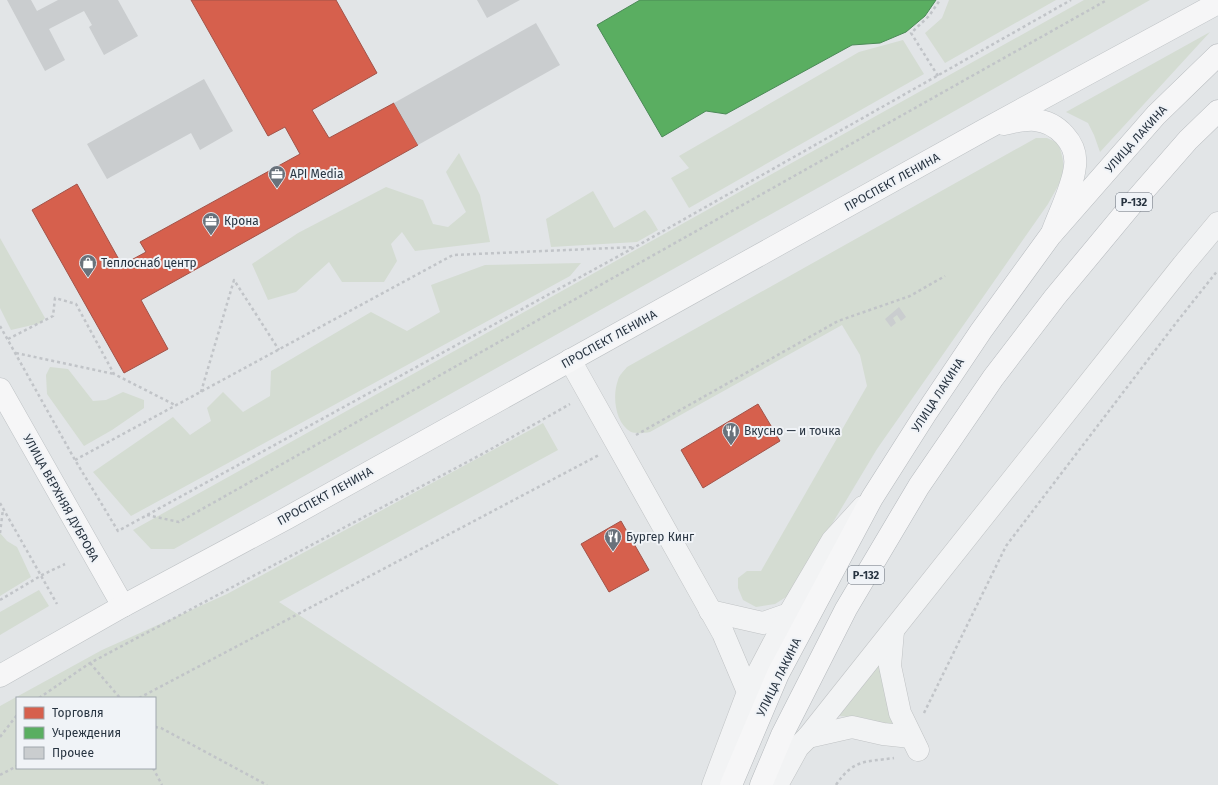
<svg xmlns="http://www.w3.org/2000/svg" width="1218" height="785" font-family="'Fira Sans',sans-serif">
<rect width="100%" height="100%" fill="#e2e5e7"/>
<g fill="#d4dcd2" fill-rule="evenodd">
<polygon points="949,0 1056,0 945,63 925,33 942,18"/>
<polygon points="1084,0 1150,0 914,134 174,549 151,549 133,530"/>
<polygon points="1210,32 1100,152 1094,135 1088,123 1066,112"/>
<polygon points="903,40 924,74 689,208 671,178 689,168 679,156 859,52"/>
<path d="M1036 138H1047L1058 143C1069 172 1062 179 1048 204L877 449 826 534 794 592 775 604 756 607 743 600 738 588V578L747 571H761L867 386 860 355 842 325 650 432C645 433 637 434 631 432 615 423 612 396 618 380 619 375 624 371 627 367Z"/>
<polygon points="459,153 480,195 490,242 415,251 402,232 391,244 397,261 384,282 342,282 329,262 296,292 268,300 252,264 298,233 386,187 423,200 433,224 448,227 466,212 446,172"/>
<polygon points="593,191 614,228 645,210 651,218 658,230 637,242 551,247 546,219"/>
<polygon points="0,238 45,318 41,323 11,330 0,308"/>
<polygon points="581,263 570,276 131,516 93,472 173,417 190,435 211,421 207,408 223,392 243,412 270,396 271,371 371,312 407,331 440,312 431,285 485,265"/>
<polygon points="50,367 68,369 93,401 106,400 123,392 144,400 144,408 112,430 84,446 47,394 46,375"/>
<path d="M543 423 558 450 279 602 559 785H0V706L102 650 227 594ZM17 698H155V768H17Z"/>
<polygon points="0,533 7,541 17,547 31,577 0,596"/>
<polygon points="39,590 49,606 0,635 0,612"/>
<polygon points="884,658 900,730 865,718 839,716"/>
</g>
<g fill="#d6604d" stroke="#a25349">
<polygon points="191,0 336,0 377,73 312,110 329,138 394,103 418,145 141,300 168,349 124,373 32,210 77,184 122,265 146,252 140,242 300,154 285,127 268,136"/>
<polygon points="758,404 780,441 703,488 681,450"/>
<polygon points="621,521 649,570 609,592 581,544"/>
</g>
<polygon fill="#5aae61" stroke="#4b8957" points="640,0 936,0 925,16 906,32 880,43 852,45 726,114 706,111 662,137 597,25"/>
<g fill="#cacdcf">
<polygon points="7,0 31,0 37,11 58,0 118,0 138,36 104,55 89,27 92,25 84,11 49,29 65,60 45,71"/>
<polygon points="477,0 520,0 487,18"/>
<polygon points="536,23 560,65 418,145 394,103"/>
<polygon points="204,79 233,131 200,150 191,133 107,179 87,144"/>
<polygon points="899,307 906,317 901,321 897,315 893,318 896,323 891,327 885,319"/>
</g>
<g fill="none" stroke-linecap="round" stroke-linejoin="round">
<defs>
<g id="minor">
<polyline points="570,360 723,633 748,692 713,785"/>
<polyline points="710,611 763,623 789,614 832,541 863,507"/>
<polyline points="893,631 890,666 900,713 918,750"/>
<polyline points="748,692 789,614"/>
<polyline points="808,737 852,727 883,734 911,737"/>
<polyline points="777,785 798,747 808,737 1183,265 1218,223"/>
</g>
<g id="major">
<path d="M1004 124C1014 122 1024 119 1035 120 1057 122 1078 143 1075 166 1073 187 1059 213 1052 233"/>
<polyline points="0,389 123,606"/>
<polyline points="0,676 123,606 287,518 984,130 1218,3"/>
</g>
<g id="highway">
<polyline points="731,785 778,674 872,498 926,413 981,331 1050,236 1156,115 1218,55"/>
<polyline points="761,785 782,735 846,609 919,486 993,378 1055,297 1133,203 1188,140 1218,111"/>
</g>
</defs>
<use href="#minor" stroke="#c0c3c5" stroke-width="23"/>
<use href="#major" stroke="#bec2c5" stroke-width="23"/>
<use href="#highway" stroke="#b4b8bc" stroke-width="23"/>
<g stroke="#c1c4c8" stroke-width="2.5" stroke-dasharray="3 3" stroke-linecap="butt">
<polyline points="938,76 911,33 929,16 940,0"/>
<polyline points="0,326 75,460 118,531 635,247 1071,0"/>
<polyline points="8,339 53,316 55,298 76,304 114,374 175,405"/>
<polyline points="16,353 114,374"/>
<polyline points="201,392 234,280 279,350"/>
<polyline points="636,435 838,321 910,296 945,276"/>
<polyline points="75,460 453,255 635,247"/>
<polyline points="0,503 57,604"/>
<polyline points="147,515 179,522 1107,0"/>
<polyline points="0,533 3,509"/>
<polyline points="0,600 42,575 65,564"/>
<polyline points="90,663 120,698"/>
<polyline points="39,698 90,663 484,453 570,404"/>
<polyline points="139,698 599,455"/>
<polyline points="924,713 1006,546 1176,323 1218,270"/>
<polyline points="155,727 161,728 267,785"/>
<polyline points="0,737 17,715"/>
<polyline points="153,768 162,785"/>
<polyline points="0,775 17,766"/>
<path d="M836 785C853 759 866 762 894 758"/>
</g>
<use href="#minor" stroke="#f2f3f4" stroke-width="22"/>
<use href="#major" stroke="#f6f6f7" stroke-width="22"/>
<use href="#highway" stroke="#f6f6f7" stroke-width="22"/>
</g>
<defs>
<symbol id="office-pin" viewBox="-11 -11 22 30"><path d="M0 17L-7.5 6A9.5 9.5 0 1 1 7.5 6Z" fill="#69727b" stroke="#f0f3f7"/><path d="M-6-3h4V-5.5h4V-3h4V5H-6ZM-1-4.5V-3h2v-1.5ZM-6 0V1H6V0Z" fill="#fff"/></symbol>
<symbol id="shop-pin" viewBox="-11 -11 22 30"><path d="M0 17L-7.5 6A9.5 9.5 0 1 1 7.5 6Z" fill="#69727b" stroke="#f0f3f7"/><path d="M-5-2.5h2.3a2.7 3.5 0 0 1 5.4 0H5L5.5 6h-11ZM-1.5-2.5h3a1.5 2.3 0 0 0-3 0Z" fill="#fff"/></symbol>
<symbol id="restaurant-pin" viewBox="-11 -11 22 30"><path d="M0 17L-7.5 6A9.5 9.5 0 1 1 7.5 6Z" fill="#69727b" stroke="#f0f3f7"/><path d="M-5-6h1v4h1v-4h1v4h1v-4h1v5L-1.5 .5V6h-2V.5L-5-1ZM5-6V6H3V1.5H1.5Q1.5-4 5-6Z" fill="#fff"/></symbol>
</defs>
<g fill-rule="evenodd">
<use href="#office-pin" x="267" y="164" width="20" height="27"/>
<use href="#office-pin" x="201" y="211" width="20" height="27"/>
<use href="#shop-pin" x="78" y="253" width="20" height="27"/>
<use href="#restaurant-pin" x="721" y="421" width="20" height="27"/>
<use href="#restaurant-pin" x="603" y="527" width="20" height="27"/>
</g>
<g text-anchor="middle" dominant-baseline="central" stroke-width="4" stroke-linejoin="round" paint-order="stroke">
<g fill="#f0f3f7" stroke="#646d78" stroke-width="1">
<rect x="1116" y="193" width="36" height="18" rx="3"/>
<rect x="848" y="566" width="36" height="18" rx="3"/>
</g>
<g font-size="11" font-weight="bold" fill="#283441">
<text x="1134" y="202">Р-132</text>
<text x="866" y="575">Р-132</text>
</g>
<g font-size="12" fill="#283441" stroke="#f0f3f7">
<text transform="translate(1136 139) rotate(-48)">УЛИЦА ЛАКИНА</text>
<text transform="translate(892 182) rotate(-29)">ПРОСПЕКТ ЛЕНИНА</text>
<text transform="translate(609 339) rotate(-29)">ПРОСПЕКТ ЛЕНИНА</text>
<text transform="translate(938 395) rotate(-57)">УЛИЦА ЛАКИНА</text>
<text transform="translate(325 496) rotate(-29)">ПРОСПЕКТ ЛЕНИНА</text>
<text transform="translate(61 498) rotate(61)">УЛИЦА ВЕРХНЯЯ ДУБРОВА</text>
<text transform="translate(779 677) rotate(-64)">УЛИЦА ЛАКИНА</text>
</g>
<g font-size="12" fill="#283441" stroke="#f0f3f7" text-anchor="start">
<text x="290" y="174">API Media</text>
<text x="224" y="221">Крона</text>
<text x="101" y="263">Теплоснаб центр</text>
<text x="744" y="431">Вкусно — и точка</text>
<text x="626" y="537">Бургер Кинг</text>
</g>
</g>
<rect x="16" y="697" width="140" height="72" fill="#f0f3f7" stroke="#a0a7ae"/>
<rect x="24" y="707" width="20" height="12" fill="#d6604d" stroke="#a0a7ae"/>
<text x="52" y="717" font-size="12" fill="#283441">Торговля</text>
<rect x="24" y="727" width="20" height="12" fill="#5aae61" stroke="#a0a7ae"/>
<text x="52" y="737" font-size="12" fill="#283441">Учреждения</text>
<rect x="24" y="747" width="20" height="12" fill="#cacdcf" stroke="#a0a7ae"/>
<text x="52" y="757" font-size="12" fill="#283441">Прочее</text>
</svg>
